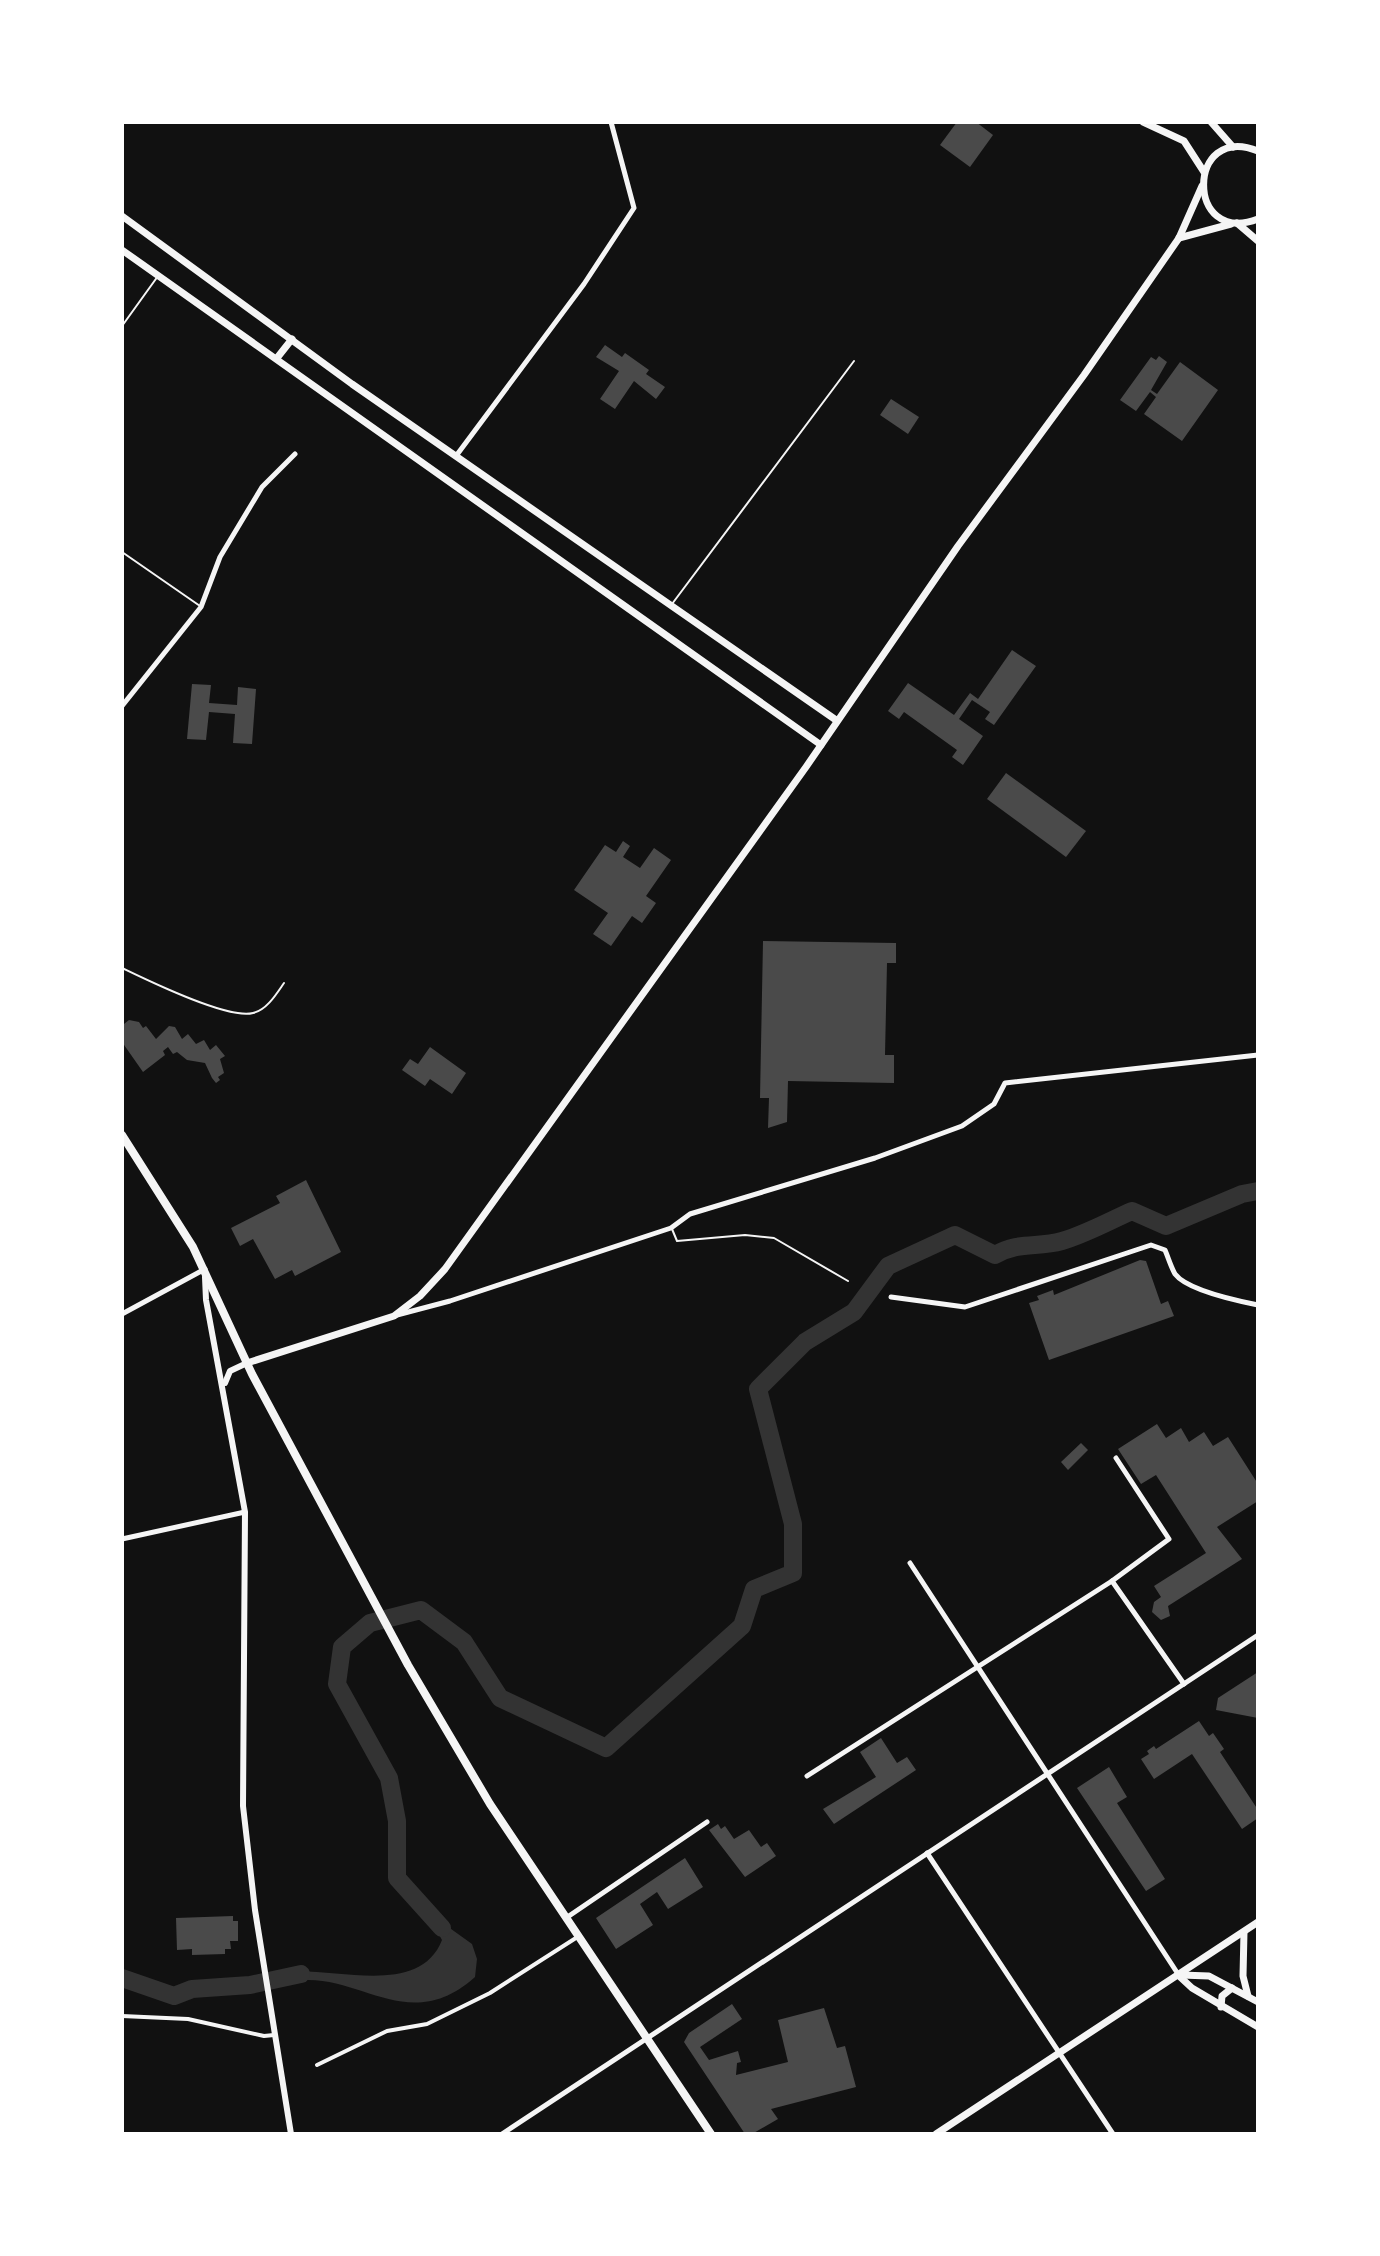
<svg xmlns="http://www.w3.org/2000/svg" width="1380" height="2256" font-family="'DM Sans',sans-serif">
<rect width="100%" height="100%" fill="#111"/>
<path fill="#333" d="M426 1911 472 1944 477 1959 475 1977C403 2041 354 1962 281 1984L279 1973C326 1963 418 2001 442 1940Z"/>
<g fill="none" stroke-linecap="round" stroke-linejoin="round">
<g stroke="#333" stroke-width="18">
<path d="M442 1928 397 1878V1821L389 1778 337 1684 342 1647 370 1623 421 1610 464 1642 500 1698 606 1748 742 1626 754 1589 793 1573V1524L758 1389 805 1342 854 1312 888 1266 955 1235 995 1255C1019 1241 1037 1248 1062 1241 1086 1234 1109 1221 1132 1211L1166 1226 1242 1194 1258 1191"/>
<polyline points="122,1978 174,1996 192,1989 250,1985 301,1974"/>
</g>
</g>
<g fill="#4a4a4a">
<polygon points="957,122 976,122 993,135 970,167 940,145"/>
<polygon points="605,345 622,357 625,353 649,370 646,374 665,387 656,399 634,381 615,409 600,399 619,371 596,357"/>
<polygon points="1159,356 1167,362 1151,390 1157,394 1180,362 1218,390 1182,441 1144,414 1156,397 1150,392 1136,411 1120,400 1151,357 1156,360"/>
<polygon points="891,399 919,417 908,434 880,415"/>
<polygon points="1012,650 1036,666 994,725 985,719 990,712 972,700 959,719 983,736 963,765 952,757 957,750 904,712 899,719 888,711 908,683 954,715 970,693 978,699"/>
<polygon points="192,684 211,685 209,703 237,705 238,687 256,689 252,744 233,743 235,714 209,712 206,740 187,739"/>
<polygon points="1006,773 1086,831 1066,857 987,799"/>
<polygon points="623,841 630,846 623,857 640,868 654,848 671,860 646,896 656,903 642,923 632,916 611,946 593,934 608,913 574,890 605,845 616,852"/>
<polygon points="763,941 896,943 896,963 887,963 885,1055 894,1055 894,1083 788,1081 787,1122 768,1128 769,1098 760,1098"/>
<polygon points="129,1020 139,1022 143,1028 146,1026 156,1039 169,1026 175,1027 182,1039 188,1034 196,1044 204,1040 210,1050 216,1045 225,1056 220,1059 224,1073 218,1077 220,1080 216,1083 212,1078 205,1063 187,1060 177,1052 173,1054 168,1047 163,1051 165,1055 143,1072 122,1042 124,1024"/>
<polygon points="430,1047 466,1073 452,1094 430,1079 425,1086 402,1070 410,1059 418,1064"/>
<polygon points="306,1180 341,1252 295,1276 292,1270 275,1279 253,1239 240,1246 231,1228 280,1203 276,1196"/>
<polygon points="1140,1260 1146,1261 1161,1304 1168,1301 1174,1316 1049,1360 1029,1303 1039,1300 1037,1296 1053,1290 1054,1295"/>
<polygon points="1157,1424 1166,1438 1181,1428 1189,1442 1204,1432 1213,1446 1228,1437 1258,1484 1258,1501 1217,1527 1242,1559 1168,1606 1170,1616 1161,1620 1152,1612 1154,1602 1161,1597 1154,1586 1206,1553 1156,1475 1141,1484 1118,1449"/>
<polygon points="1081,1443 1088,1450 1068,1470 1061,1462"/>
<polygon points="1258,1672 1258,1718 1216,1710 1218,1698"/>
<polygon points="1199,1721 1209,1736 1213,1733 1224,1749 1220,1752 1258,1810 1258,1818 1242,1829 1192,1754 1154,1779 1141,1759 1149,1754 1147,1751 1154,1746 1156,1749"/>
<polygon points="881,1738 897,1763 907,1757 916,1770 834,1824 823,1809 876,1777 860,1752"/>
<polygon points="1109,1767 1127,1797 1117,1803 1165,1879 1146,1891 1077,1788"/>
<polygon points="718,1824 721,1829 725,1826 734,1839 749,1830 761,1847 767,1843 776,1856 745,1877 709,1830"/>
<polygon points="685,1858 703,1887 668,1909 657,1892 640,1904 653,1925 616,1949 596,1918"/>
<polygon points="233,1916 233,1921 238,1921 238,1941 230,1941 231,1949 225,1949 225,1954 192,1955 192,1949 177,1950 176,1918"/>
<polygon points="732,2004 742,2019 700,2047 709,2060 738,2051 741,2062 737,2063 736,2075 788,2062 778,2020 824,2008 837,2048 845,2046 856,2087 771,2109 778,2119 752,2134 745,2134 684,2042 689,2033"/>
</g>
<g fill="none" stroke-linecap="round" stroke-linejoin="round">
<g stroke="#f5f5f5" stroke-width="2">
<polyline points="122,326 158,276"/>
<polyline points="122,552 200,606"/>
<polyline points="672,604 854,361"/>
<path d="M122 968C147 980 228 1020 253 1013 267 1010 277 993 284 983"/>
<polyline points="672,1229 677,1241 745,1235 774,1238 848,1281"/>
</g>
<g stroke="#f5f5f5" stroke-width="4">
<polyline points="122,2016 188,2019 264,2036 274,2035"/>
<polyline points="317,2065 387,2031 427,2024 490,1993 579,1936"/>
</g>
<g stroke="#f5f5f5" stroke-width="5">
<polyline points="456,456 584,284 634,208 611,122"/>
<polyline points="122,706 201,607 220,557 262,487 295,454"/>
<path d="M891 1297 965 1307 1151 1245 1165 1250C1168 1257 1171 1267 1175 1274 1187 1290 1238 1301 1258 1305"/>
<polyline points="122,1314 205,1269"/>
<polyline points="397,1315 450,1301 671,1228 690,1214 875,1158 962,1126 994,1104 1005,1083 1258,1055"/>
<polyline points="122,1539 245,1512"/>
<polyline points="910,1563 1178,1974"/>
<polyline points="1112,1581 1184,1684"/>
<polyline points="807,1776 1112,1581 1169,1539 1116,1458"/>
<polyline points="927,1853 1113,2134"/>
<polyline points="566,1918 707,1822"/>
<polyline points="502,2134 1258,1635"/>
</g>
<g stroke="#f5f5f5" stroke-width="6">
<polyline points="205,1277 206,1300 245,1512 243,1806 255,1910 291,2134"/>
<polyline points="225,1383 230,1371 247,1363"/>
</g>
<g stroke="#f5f5f5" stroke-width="7">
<polyline points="1143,122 1184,141 1204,172"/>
<polyline points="1211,122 1233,147"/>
<path d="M1258 151C1186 122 1185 247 1258 219"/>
<polyline points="122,216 352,384 836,720"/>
<polyline points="1237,223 1258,241"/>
<polyline points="1179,238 1231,224"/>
<polyline points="122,250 821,745"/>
<polyline points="277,358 292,339"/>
<polyline points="247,1363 394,1316 420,1296 445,1269 806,767 958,546 1084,375 1179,238 1202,186"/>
<polyline points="1244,1932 1243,1976 1248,1996"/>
<polyline points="1178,1975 1192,1988 1258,2027"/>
<polyline points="1181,1975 1209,1976 1258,2002"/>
<polyline points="1221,2007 1222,1996 1232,1988"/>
<polyline points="936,2134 1258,1922"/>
</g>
<polyline stroke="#f5f5f5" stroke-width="8" points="122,1135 193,1247 252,1374 408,1665 490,1804 711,2134"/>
</g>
<rect width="1380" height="2256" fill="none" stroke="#ffffff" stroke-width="248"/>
</svg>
